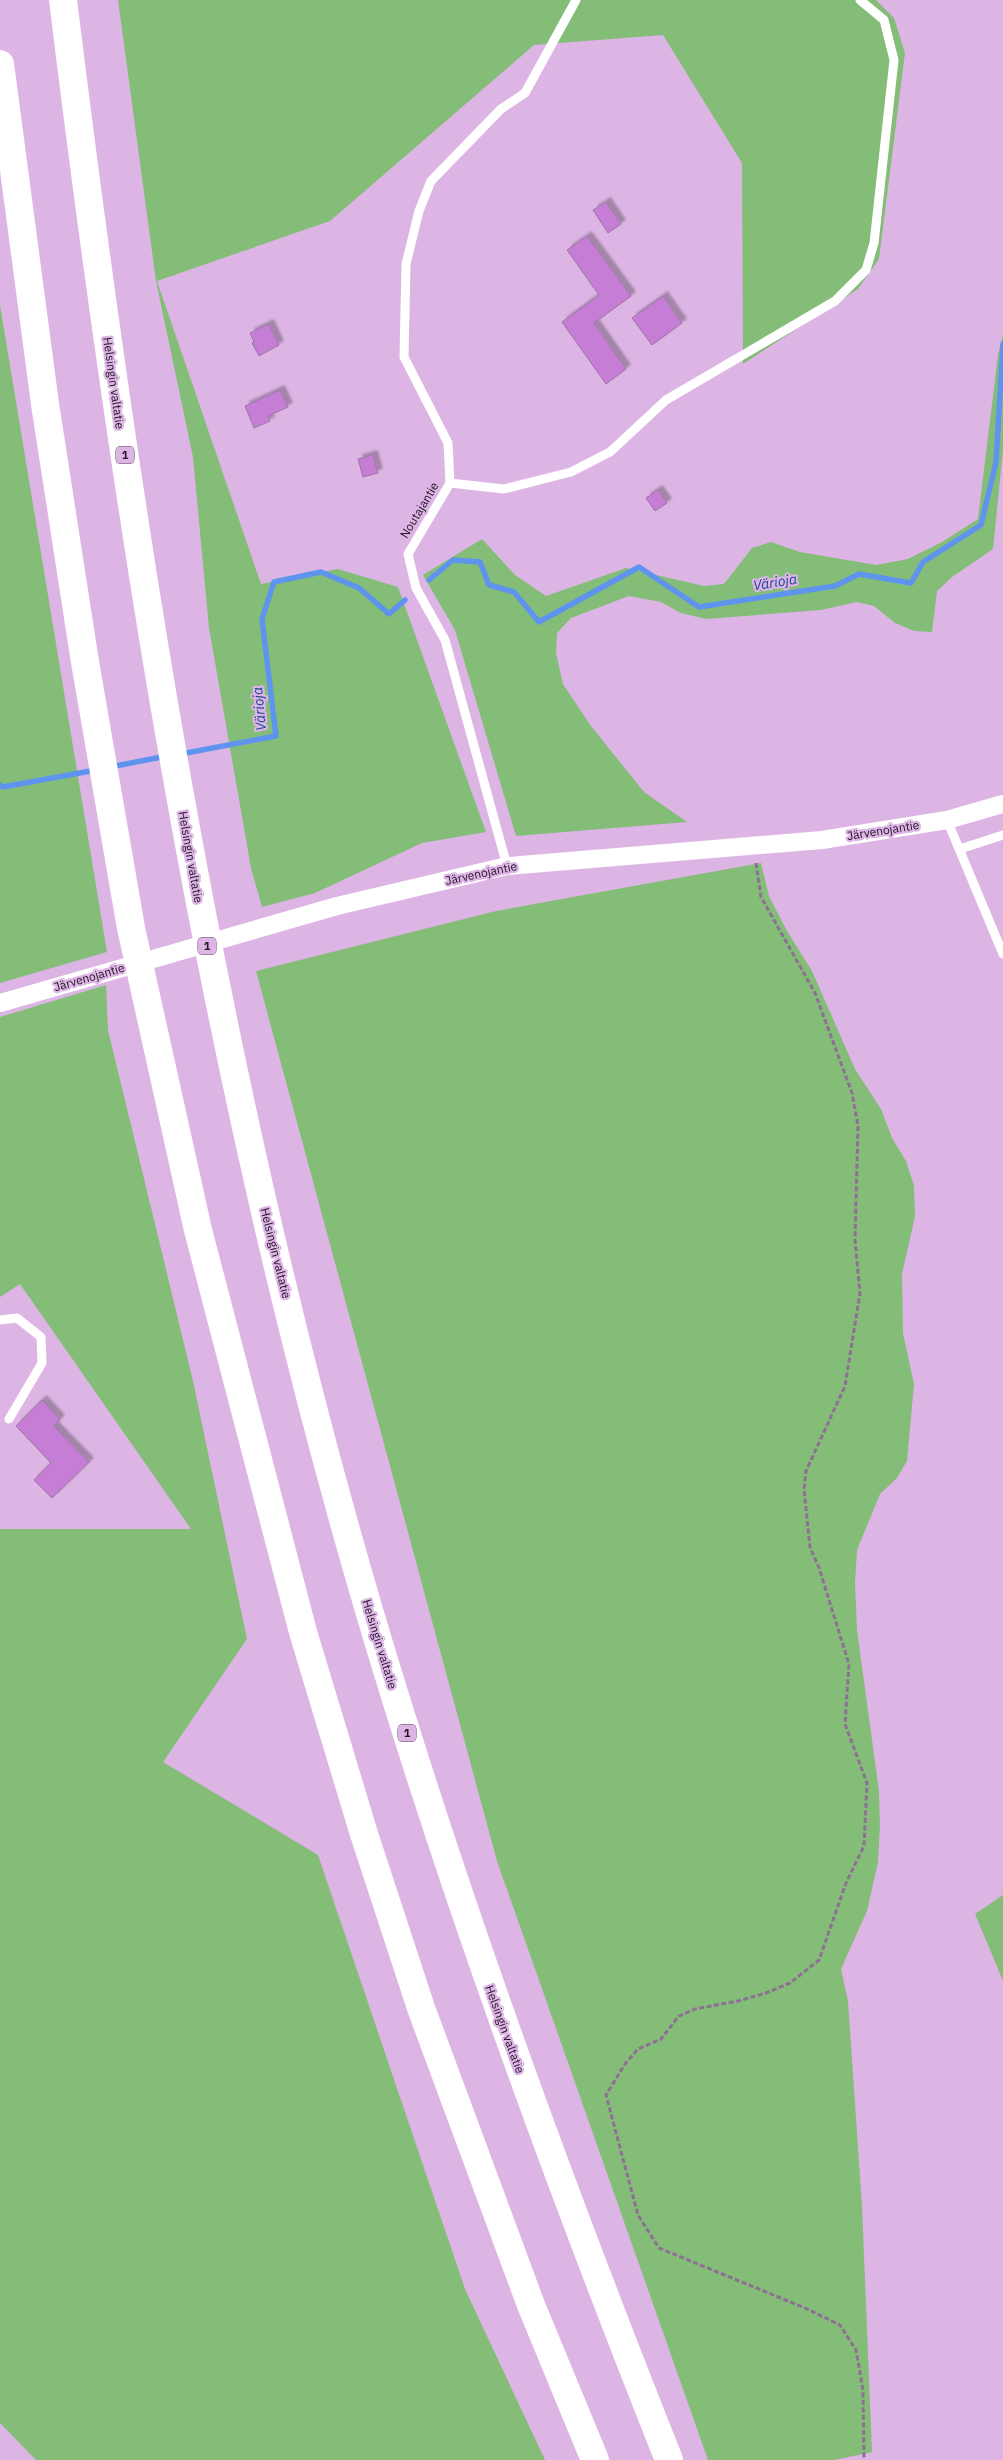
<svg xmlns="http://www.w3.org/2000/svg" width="1003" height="2460" font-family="'IBM Plex Sans',sans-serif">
<defs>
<filter id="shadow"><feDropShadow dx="4.5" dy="-4.5" stdDeviation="1" flood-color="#0004"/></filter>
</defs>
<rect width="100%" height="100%" fill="#ddb5e4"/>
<g fill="#83bd78">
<polygon points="118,0 876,0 894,18 905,53 879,259 858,289 743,364 742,163 663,35 534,45 330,221 157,281 261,584 338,569 398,587 486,832 422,843 315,893 262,907 251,868 209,628 193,457 156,281"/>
<polygon points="0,305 107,952 0,983"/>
<polygon points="1003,335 1003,450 993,549 952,577 937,591 932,632 914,631 895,623 874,606 857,602 821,610 706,619 681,613 661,602 629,596 571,618 557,633 556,653 563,684 591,726 644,792 687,822 516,836 455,630 423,575 482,539 515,575 546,596 626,568 704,586 724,584 752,548 771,542 800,552 876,565 908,559 942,542 978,519 998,355"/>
<polygon points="761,863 769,896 787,931 812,971 855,1069 881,1109 892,1138 906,1161 914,1186 915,1216 902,1274 903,1333 914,1384 907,1461 897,1478 880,1494 857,1550 855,1583 857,1630 879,1791 880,1825 878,1862 867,1911 841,1969 848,2001 862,2206 872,2452 834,2460 708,2460 497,1861 256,971 496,911"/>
<polygon points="106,985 108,1030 193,1381 247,1639 163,1762 318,1855 465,2289 545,2460 36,2460 0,2423 0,1529 191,1529 20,1284 0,1297 0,1017"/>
<polygon points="1003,1895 1003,1981 975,1914"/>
</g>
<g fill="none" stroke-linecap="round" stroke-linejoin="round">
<g stroke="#5f94ee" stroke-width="5.5">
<polyline points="429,580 453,560 480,562 489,585 514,592 539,622 639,567 699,607 835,586 859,574 911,583 923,562 981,525 996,462 1003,344"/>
<polyline points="181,754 276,736 262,619 274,582 321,572 359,588 389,614 405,600"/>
<polyline points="110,767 167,756"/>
<polyline points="0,785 3,787 96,770"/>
</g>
</g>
<g fill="#c67dd5" stroke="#9b76a2" filter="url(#shadow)">
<polygon points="606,202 621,224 608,233 593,210"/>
<polygon points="587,236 631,296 594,323 626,369 606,384 562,322 599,295 567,250"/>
<polygon points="663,296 682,323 652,345 632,318"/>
<polygon points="269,324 279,345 259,356 252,343 254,342 250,333"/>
<polygon points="280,390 288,407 268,416 270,421 254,428 245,406"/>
<polygon points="373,455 378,473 363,477 358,459"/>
<polygon points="658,490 667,503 655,511 646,498"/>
<polygon points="42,1400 60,1419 54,1426 89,1462 52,1498 34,1480 51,1463 16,1426"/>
</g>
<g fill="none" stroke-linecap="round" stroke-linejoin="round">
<polyline stroke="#8d7093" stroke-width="3" stroke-dasharray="5 2.5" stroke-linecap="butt" points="756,863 761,897 815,993 852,1093 858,1126 855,1240 860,1293 845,1386 806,1471 804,1489 810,1547 819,1568 849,1664 845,1724 867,1783 864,1846 846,1883 819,1960 790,1983 766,1993 738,2001 695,2009 679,2016 661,2039 638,2049 625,2064 606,2095 638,2215 659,2248 805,2308 840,2325 856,2350 863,2390 864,2460"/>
<g stroke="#fff" stroke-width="9">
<polyline points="450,483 504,489 571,472 610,452 666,400 835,301 866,270 874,243 894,60 884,20 860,0"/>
<polyline points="450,483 448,443 404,357 406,264 419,211 431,181 501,109 525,93 576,0"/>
<polyline points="450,483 408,554 416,588 445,640 507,866"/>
<polyline points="947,820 1003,954"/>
<polyline points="960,849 1003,835"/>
<polyline points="0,1320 17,1318 41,1337 42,1363 9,1419"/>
</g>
<polyline stroke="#fff" stroke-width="18" points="0,1003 337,906 507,866 822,840 947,820 1003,804"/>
<g stroke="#fff" stroke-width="28">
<path d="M63 0C130 545 215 1090 371 1617 456 1903 559 2183 669 2460"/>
<polyline points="0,64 45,404 85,662 131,928 198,1230 303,1632 364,1834 421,2008 531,2305 595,2460"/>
</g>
</g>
<g text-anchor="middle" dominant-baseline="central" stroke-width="4.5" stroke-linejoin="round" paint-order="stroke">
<g fill="#ddb5e4" stroke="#5c4560" stroke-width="1">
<rect x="116" y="446.5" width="18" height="17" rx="4"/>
<rect x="198" y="937.5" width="18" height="17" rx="4"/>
<rect x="398" y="1724.5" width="18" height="17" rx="4"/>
</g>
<g font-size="11" font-weight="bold" fill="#241527">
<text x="125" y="455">1</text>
<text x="207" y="946">1</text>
<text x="407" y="1733">1</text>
</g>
<g font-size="12" fill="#241527" stroke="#ddb5e4">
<text transform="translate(114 383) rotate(82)">Helsingin valtatie</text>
<text transform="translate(419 510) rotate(-59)">Noutajantie</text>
<text transform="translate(883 830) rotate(-9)">Järvenojantie</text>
<text transform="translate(191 857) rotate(80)">Helsingin valtatie</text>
<text transform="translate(481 873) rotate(-12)">Järvenojantie</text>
<text transform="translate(89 977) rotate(-16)">Järvenojantie</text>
<text transform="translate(276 1253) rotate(76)">Helsingin valtatie</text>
<text transform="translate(380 1644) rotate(73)">Helsingin valtatie</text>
<text transform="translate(505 2029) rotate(70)">Helsingin valtatie</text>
</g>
<g font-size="14" font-style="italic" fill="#154393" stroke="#ddb5e4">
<text transform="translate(775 582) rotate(-9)">Värioja</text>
<text transform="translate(259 709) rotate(-95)">Värioja</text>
</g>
</g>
</svg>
